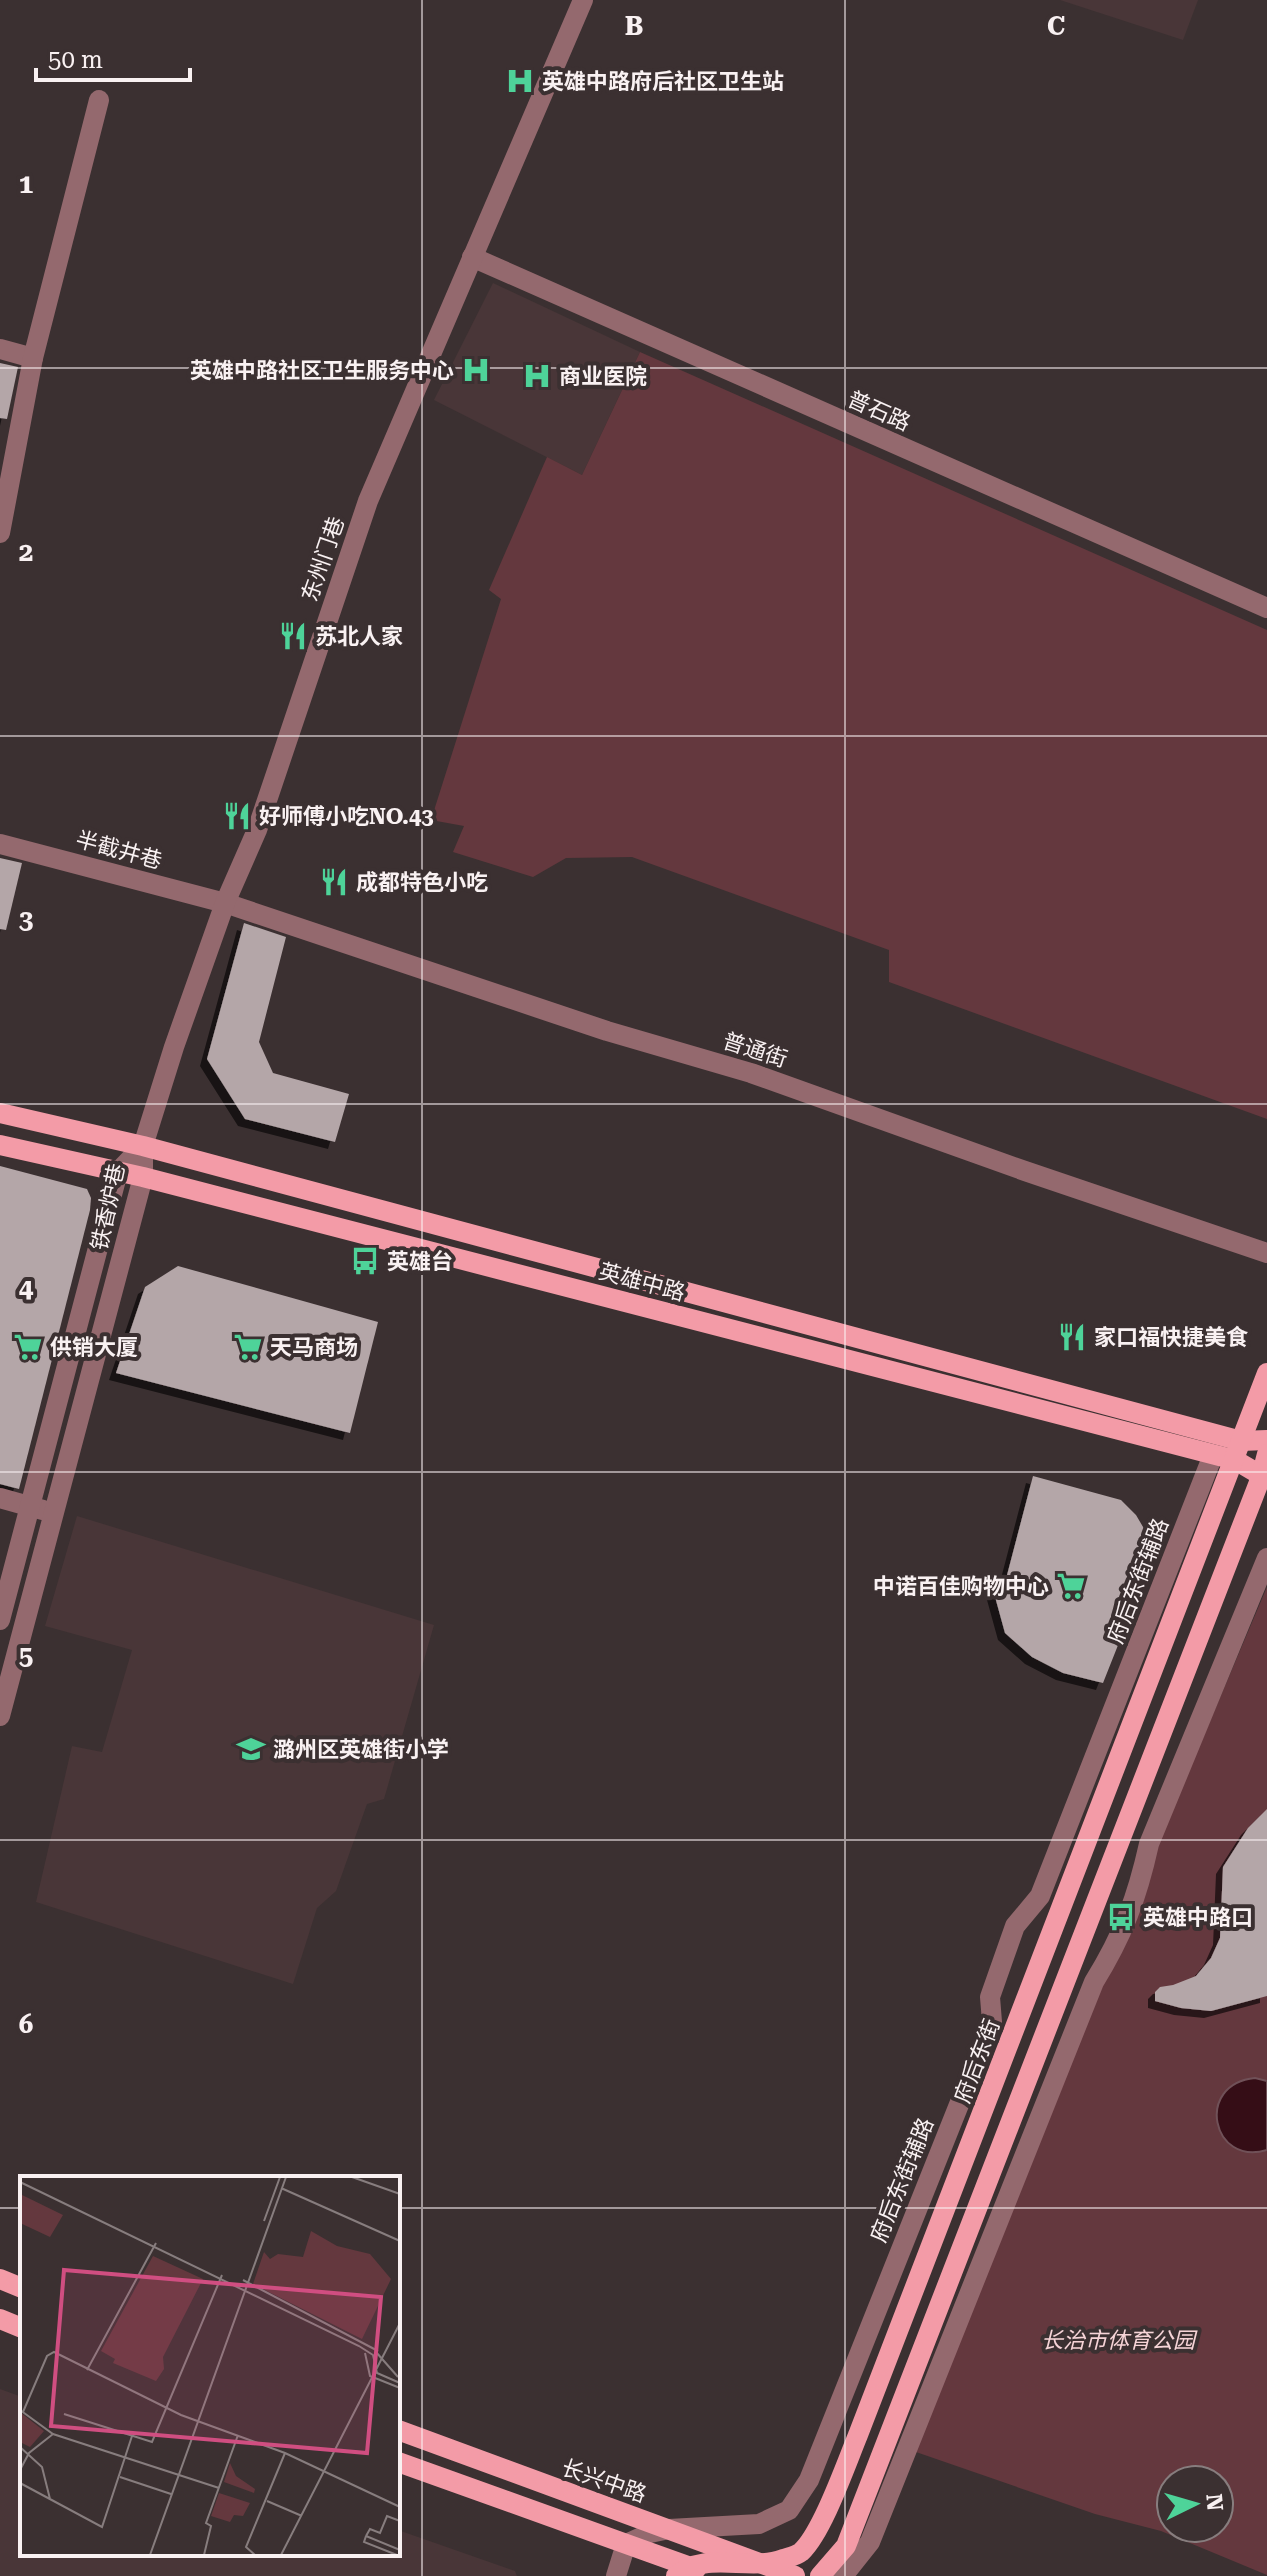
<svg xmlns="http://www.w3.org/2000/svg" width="1267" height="2576" font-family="'Roboto Serif','Noto Sans SC',serif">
<defs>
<filter id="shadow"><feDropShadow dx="-7" dy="7" stdDeviation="0" flood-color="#0009"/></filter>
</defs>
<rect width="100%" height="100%" fill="#3b3031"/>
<g fill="#493638">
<polygon points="1060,0 1198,0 1183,40"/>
<polygon points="493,283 640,352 582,475 434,400"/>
<polygon points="77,1516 434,1625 384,1799 367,1804 336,1891 317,1908 293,1984 36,1902 72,1746 102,1752 132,1650 45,1626"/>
<polygon points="0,2389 22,2397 22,2554 398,2554 398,2530 515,2571 517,2576 0,2576"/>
</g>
<g fill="#64383e" fill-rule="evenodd">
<polygon points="640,352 1267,630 1267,1119 889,982 889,950 632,857 566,858 533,877 453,852 464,826 431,820 501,599 489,590 547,457 582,475"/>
<path d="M1267 1587V2575L1161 2531 1095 2514 916 2452 1149 1865ZM1171 2480H1219V2528H1171Z"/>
</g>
<path fill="#350d16" stroke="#705158" stroke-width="2" d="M1255 2078 1267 2081V2150C1212 2167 1194 2084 1255 2078Z"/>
<g fill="#b4a6a8" filter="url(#shadow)">
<polygon points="0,363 18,367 7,419 0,418"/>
<polygon points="0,858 22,863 6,930 0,929"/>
<polygon points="244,923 286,937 259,1042 273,1073 349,1094 335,1142 245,1119 207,1059"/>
<polygon points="0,1166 87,1189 91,1198 90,1210 19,1489 0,1484"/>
<polygon points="178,1266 378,1322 350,1433 116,1373 145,1287"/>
<polygon points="1033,1476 1121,1500 1136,1515 1146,1532 1151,1548 1147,1572 1103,1683 1063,1673 1032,1657 1005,1633 994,1593 1006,1579"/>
<polygon points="1267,1809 1267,1996 1211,2011 1181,2008 1155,2001 1155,1992 1160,1987 1173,1985 1196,1976 1211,1958 1220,1938 1223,1867 1248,1828"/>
</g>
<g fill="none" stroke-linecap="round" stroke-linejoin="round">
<g stroke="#94696e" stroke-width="20">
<polyline points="472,257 1267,608"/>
<polyline points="0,349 33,358"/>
<polyline points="0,533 33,358 99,100"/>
<polyline points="0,844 225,903 607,1031 751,1073 1025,1171 1267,1253"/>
<polyline points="0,1498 43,1510"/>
<polyline points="0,1620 118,1172 143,1146"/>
<polyline points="0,1716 143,1177 143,1146 174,1047 225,903 257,830 368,501 583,0"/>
<polyline points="616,2576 626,2544 650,2533 669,2529 759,2524 789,2510 809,2480 992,2022 990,1997 1015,1926 1040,1896 1213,1455"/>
<path d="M843 2576 870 2542 1094 1982C1123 1935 1137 1898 1149 1844L1267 1558"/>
</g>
<g stroke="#f39ba7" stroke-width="20">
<polyline points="0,1113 143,1146 1241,1441 1267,1440"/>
<polyline points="0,1145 143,1177 1235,1460 1267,1479"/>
<polyline points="0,2279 22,2288"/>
<polyline points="0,2319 22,2328"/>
<polyline points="398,2430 795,2576"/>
<polyline points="398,2462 696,2569"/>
<path d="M676 2576C705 2550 749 2572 783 2559 789 2557 796 2556 801 2552 822 2533 846 2464 858 2435L1267 1373"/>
<polyline points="820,2576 846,2546 1261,1477 1267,1454"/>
</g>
</g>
<path fill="none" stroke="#f9f1f2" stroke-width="2" stroke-opacity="0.55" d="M422 0V2576M845 0V2576M0 368H1267M0 736H1267M0 1104H1267M0 1472H1267M0 1840H1267M0 2208H22M398 2208H1267"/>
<defs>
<symbol id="hospital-bare" viewBox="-9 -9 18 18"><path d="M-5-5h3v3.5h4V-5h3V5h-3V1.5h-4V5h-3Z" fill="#4ed399" stroke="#3b3031" stroke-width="2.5" paint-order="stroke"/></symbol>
<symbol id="restaurant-bare" viewBox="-9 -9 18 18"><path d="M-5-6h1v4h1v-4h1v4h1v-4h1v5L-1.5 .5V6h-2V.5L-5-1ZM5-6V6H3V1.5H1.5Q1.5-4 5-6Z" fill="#4ed399" stroke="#3b3031" stroke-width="2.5" paint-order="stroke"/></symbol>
<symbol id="bus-bare" viewBox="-9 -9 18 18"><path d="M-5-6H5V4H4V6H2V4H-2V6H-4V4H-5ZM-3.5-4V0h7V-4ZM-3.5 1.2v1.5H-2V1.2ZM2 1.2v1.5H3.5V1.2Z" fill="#4ed399" stroke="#3b3031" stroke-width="2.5" paint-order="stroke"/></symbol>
<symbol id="supermarket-bare" viewBox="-9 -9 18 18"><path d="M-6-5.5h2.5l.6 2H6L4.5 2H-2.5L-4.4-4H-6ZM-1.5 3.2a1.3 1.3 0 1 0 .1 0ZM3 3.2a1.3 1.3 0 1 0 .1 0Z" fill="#4ed399" stroke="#3b3031" stroke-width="2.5" paint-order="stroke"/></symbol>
<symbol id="school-bare" viewBox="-9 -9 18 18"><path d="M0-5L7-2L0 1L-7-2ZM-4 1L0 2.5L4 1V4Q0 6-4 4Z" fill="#4ed399" stroke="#3b3031" stroke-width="2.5" paint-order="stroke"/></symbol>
</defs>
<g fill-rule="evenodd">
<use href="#hospital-bare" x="500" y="61" width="40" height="40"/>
<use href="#hospital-bare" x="456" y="350" width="40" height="40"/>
<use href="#hospital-bare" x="517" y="356" width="40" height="40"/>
<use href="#restaurant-bare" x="273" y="616" width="40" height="40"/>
<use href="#restaurant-bare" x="217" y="796" width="40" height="40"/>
<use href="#restaurant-bare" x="314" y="862" width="40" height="40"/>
<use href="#bus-bare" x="345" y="1241" width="40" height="40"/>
<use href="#restaurant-bare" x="1052" y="1317" width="40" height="40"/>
<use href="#supermarket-bare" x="8" y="1327" width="40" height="40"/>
<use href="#supermarket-bare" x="228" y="1327" width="40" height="40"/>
<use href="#supermarket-bare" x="1051" y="1566" width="40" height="40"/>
<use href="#school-bare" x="231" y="1729" width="40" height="40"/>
<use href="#bus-bare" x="1101" y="1897" width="40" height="40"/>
</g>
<g text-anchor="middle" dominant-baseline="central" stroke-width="8" stroke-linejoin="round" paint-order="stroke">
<g font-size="22" font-weight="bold" fill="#f9f1f2" stroke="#3b3031" text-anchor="start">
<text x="542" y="81">英雄中路府后社区卫生站</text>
<text x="454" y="370" text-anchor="end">英雄中路社区卫生服务中心</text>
<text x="559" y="376">商业医院</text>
<text x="315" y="636">苏北人家</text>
<text x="259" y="816">好师傅小吃NO.43</text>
<text x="356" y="882">成都特色小吃</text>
<text x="387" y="1261">英雄台</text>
<text x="1094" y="1337">家口福快捷美食</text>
<text x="50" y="1347">供销大厦</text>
<text x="270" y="1347">天马商场</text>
<text x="1049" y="1586" text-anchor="end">中诺百佳购物中心</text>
<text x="273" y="1749">潞州区英雄街小学</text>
<text x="1143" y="1917">英雄中路口</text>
</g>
<g font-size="22" fill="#f9f1f2" stroke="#3b3031">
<text transform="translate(879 411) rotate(24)">普石路</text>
<text transform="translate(323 559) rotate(-71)">东州门巷</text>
<text transform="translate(119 850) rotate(15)">半截井巷</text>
<text transform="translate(755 1050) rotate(18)">普通街</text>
<text transform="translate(108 1207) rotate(-78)">铁香炉巷</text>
<text transform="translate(642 1282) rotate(15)">英雄中路</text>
<text transform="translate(1138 1581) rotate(-69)">府后东街辅路</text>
<text transform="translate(977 2061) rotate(-69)">府后东街</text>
<text transform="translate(902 2180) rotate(-68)">府后东街辅路</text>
<text transform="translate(604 2481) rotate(19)">长兴中路</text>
</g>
<g font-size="22" font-style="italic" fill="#f6d4d7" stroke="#3b3031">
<text x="1118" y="2340">长治市体育公园</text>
</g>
</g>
<g transform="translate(20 2176)">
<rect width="380" height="380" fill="#3b3031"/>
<path d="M0 18 43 39 30 61 0 47ZM291 55 317 70 350 78 371 103 342 163 233 108 244 76 250 83 258 78 283 81ZM133 80 183 103 143 181 144 193 136 205 93 187 95 183 81 175ZM0 236 24 255 10 271 0 266ZM210 287 216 300 235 313 234 317 204 306ZM199 317 230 327 223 340 214 339 210 346 191 340Z" fill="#64383e"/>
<path fill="none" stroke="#877d7e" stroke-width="2" d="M332 1 380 18M0 6 339 170 353 179 357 197 380 207M261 12 380 65M244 45 260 1M223 104 358 175M356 176 378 201M345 177 350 200 380 212M67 194 136 67M0 234 33 258 199 312M3 236 27 180 34 176 161 239 265 277 380 331M44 238 132 266 202 99M0 271 22 291 30 323M0 294 9 277 33 258M100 301 151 318M0 307 82 351 112 260M247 325 282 340M346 360 350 353 360 357 367 340 380 345M346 360 344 366 377 379M346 360 380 374M130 379 266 1M184 379 191 350 186 347 218 259M235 379 226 371 265 277M261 379 380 147"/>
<path fill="#d04e81" fill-opacity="0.15" stroke="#d04e81" stroke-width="4" d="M44 94 361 121 347 277 31 250Z"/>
<rect width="380" height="380" fill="none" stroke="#f9f1f2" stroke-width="4"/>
</g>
<g font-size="26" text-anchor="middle" font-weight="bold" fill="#f9f1f2" stroke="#3b3031" stroke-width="8" stroke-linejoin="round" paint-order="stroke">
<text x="634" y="35">B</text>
<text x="1056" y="35">C</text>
<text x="26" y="193">1</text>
<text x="26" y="561">2</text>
<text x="26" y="929">3</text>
<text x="26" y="1297">4</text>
<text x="26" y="1665">5</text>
<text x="26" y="2033">6</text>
</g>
<g transform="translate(1195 2504) rotate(85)"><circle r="38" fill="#3b3031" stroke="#877d7e" stroke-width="2"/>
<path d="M0-6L14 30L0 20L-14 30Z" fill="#4ed399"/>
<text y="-12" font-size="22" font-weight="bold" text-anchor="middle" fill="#f9f1f2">N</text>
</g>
<path d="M36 68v12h154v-12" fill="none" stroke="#f9f1f2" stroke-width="4"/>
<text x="48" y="68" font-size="24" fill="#f9f1f2" stroke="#3b3031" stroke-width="6" paint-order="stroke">50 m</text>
</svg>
